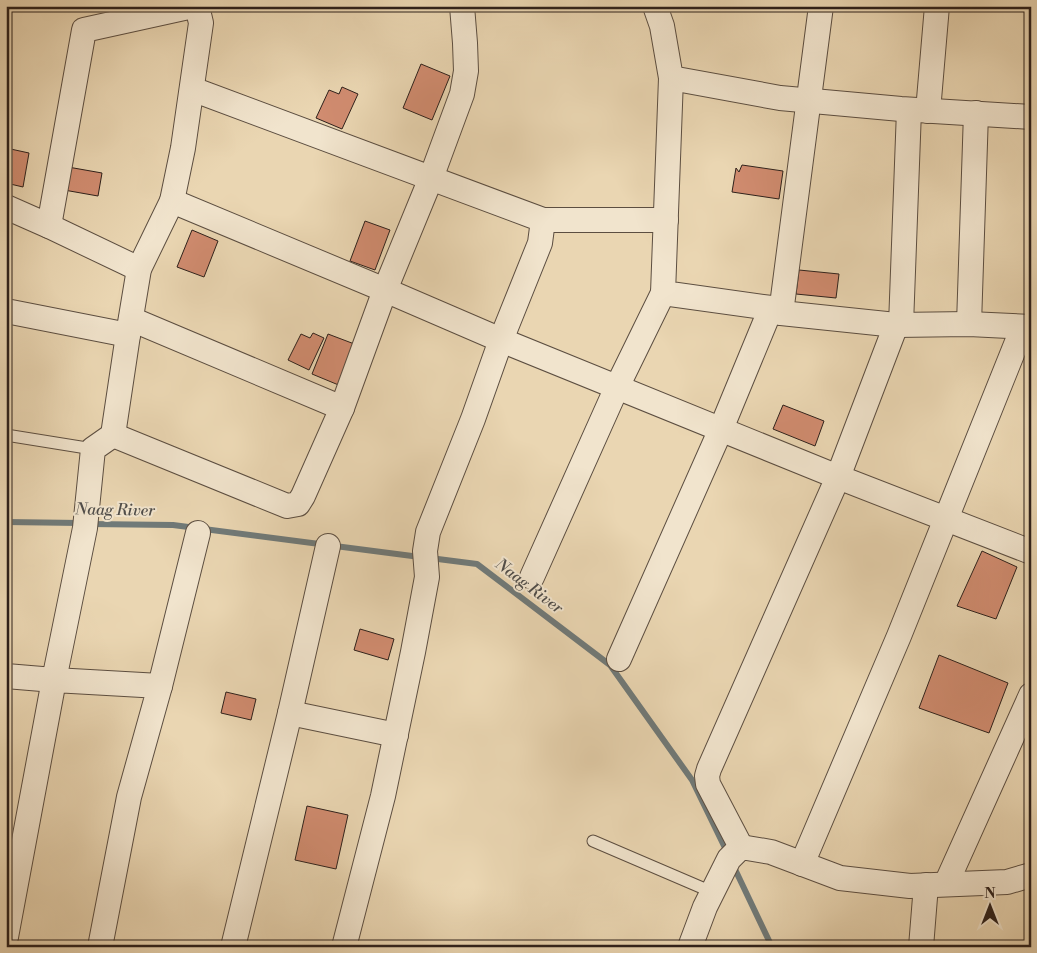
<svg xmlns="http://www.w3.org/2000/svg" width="1037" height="953" font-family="'Libre Bodoni',serif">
<rect width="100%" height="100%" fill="#ead6b2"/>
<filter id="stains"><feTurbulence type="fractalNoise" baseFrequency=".004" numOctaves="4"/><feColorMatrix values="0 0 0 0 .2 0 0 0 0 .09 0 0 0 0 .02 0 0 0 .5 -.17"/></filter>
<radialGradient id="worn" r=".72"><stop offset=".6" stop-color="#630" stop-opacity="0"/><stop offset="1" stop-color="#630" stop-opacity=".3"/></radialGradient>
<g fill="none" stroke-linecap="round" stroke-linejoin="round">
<g stroke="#707a79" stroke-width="6">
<polyline points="6,522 80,523"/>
<polyline points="90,524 173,525 420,557"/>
<polyline points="430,558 477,564 610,665 692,780 728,854"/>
<polyline points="733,865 772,947"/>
</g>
</g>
<g fill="#d18c70" stroke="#2d201b">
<polygon points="421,64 450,76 432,120 403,108"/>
<polygon points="342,87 358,94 342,129 316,118 329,90 339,94"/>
<polygon points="6,148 29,153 23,187 6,183"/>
<polygon points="742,165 783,171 779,199 732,192 736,168 739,172"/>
<polygon points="68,167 102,173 98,196 64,190"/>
<polygon points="365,221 390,230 375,270 350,261"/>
<polygon points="192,230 218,241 204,277 177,267"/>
<polygon points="799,270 839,274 836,298 796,294"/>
<polygon points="313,333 324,338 309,370 288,360 301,334 310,338"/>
<polygon points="328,334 357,345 341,386 312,374"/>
<polygon points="783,405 824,421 815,446 773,429"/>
<polygon points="982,551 1017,567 996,619 957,606"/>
<polygon points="360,629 394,639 388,660 354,650"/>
<polygon points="939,655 1008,683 989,733 919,708"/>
<polygon points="226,692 256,699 251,720 221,713"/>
<polygon points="307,806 348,815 336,869 295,860"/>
</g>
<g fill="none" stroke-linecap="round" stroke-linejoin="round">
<defs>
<g id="lane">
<polyline points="6,435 93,449"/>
<polyline points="593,841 712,892"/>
</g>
<g id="street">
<polyline points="655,6 662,26 671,78 780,98 901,109 1031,117"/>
<polyline points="671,78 663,293 771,308 781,313 896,325 969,324 1031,327"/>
<polyline points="192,89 543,220 540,243 501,340 473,419 428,532 425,551 427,577 413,652 383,796 344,947"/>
<polyline points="928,111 937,6"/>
<polyline points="172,201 183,148 201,23 197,6"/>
<polyline points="6,207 49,226 84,30 193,6"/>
<polyline points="543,220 666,220"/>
<polyline points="49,226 139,269"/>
<polyline points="6,311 128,335 139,269 172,201 385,290 501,340 838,477 1031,552"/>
<polyline points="781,313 821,6"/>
<polyline points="131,319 342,408"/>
<polyline points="969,324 976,113"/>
<polyline points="901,325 909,110"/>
<polyline points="113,435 287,506 298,504 303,496 342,408 385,290 431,178 462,94 466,71 465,43 462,6"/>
<polyline points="532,577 617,387 663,293"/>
<polyline points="619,659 721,429 771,308"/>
<polyline points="6,676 54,680 85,528 93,449 113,435 128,335"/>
<polyline points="160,686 198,533"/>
<polyline points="290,713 396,735"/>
<polyline points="741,847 708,784 707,776 709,769 838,477 896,325"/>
<polyline points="802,864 899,636 1023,327"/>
<polyline points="946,884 1031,695"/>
<polyline points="6,937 54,680 160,686 129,797 100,947"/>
<polyline points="233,947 290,713 328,546"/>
<polyline points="690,947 705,907 729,859 741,847 771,852 840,878 910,886 1007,882 1031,875"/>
<polyline points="921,947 926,885"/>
</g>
</defs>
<use href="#lane" stroke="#5c4e41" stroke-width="13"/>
<use href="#street" stroke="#5c4e41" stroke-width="26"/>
<use href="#lane" stroke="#f1e4cd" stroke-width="11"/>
<use href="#street" stroke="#f1e4cd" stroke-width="24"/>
</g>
<g text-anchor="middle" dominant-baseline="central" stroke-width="4" stroke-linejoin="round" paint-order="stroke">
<g font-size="16" font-style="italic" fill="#4f4d4a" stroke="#f1e4cd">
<text transform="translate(115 510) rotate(1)">Naag River</text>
<text transform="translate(529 586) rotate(37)">Naag River</text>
</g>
</g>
<rect width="1037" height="953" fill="none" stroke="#ead6b2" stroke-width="25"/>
<rect x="8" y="8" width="1022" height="938" fill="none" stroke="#2d201b" stroke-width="2.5"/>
<rect x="12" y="12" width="1012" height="928" fill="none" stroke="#2d201b"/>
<g transform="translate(990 906)" stroke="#f1e4cd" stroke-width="4" paint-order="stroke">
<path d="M0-4L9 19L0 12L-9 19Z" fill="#2d201b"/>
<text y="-8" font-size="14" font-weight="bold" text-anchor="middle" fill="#2d201b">N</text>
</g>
<rect width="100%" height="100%" filter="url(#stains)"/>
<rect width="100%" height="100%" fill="url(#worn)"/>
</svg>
